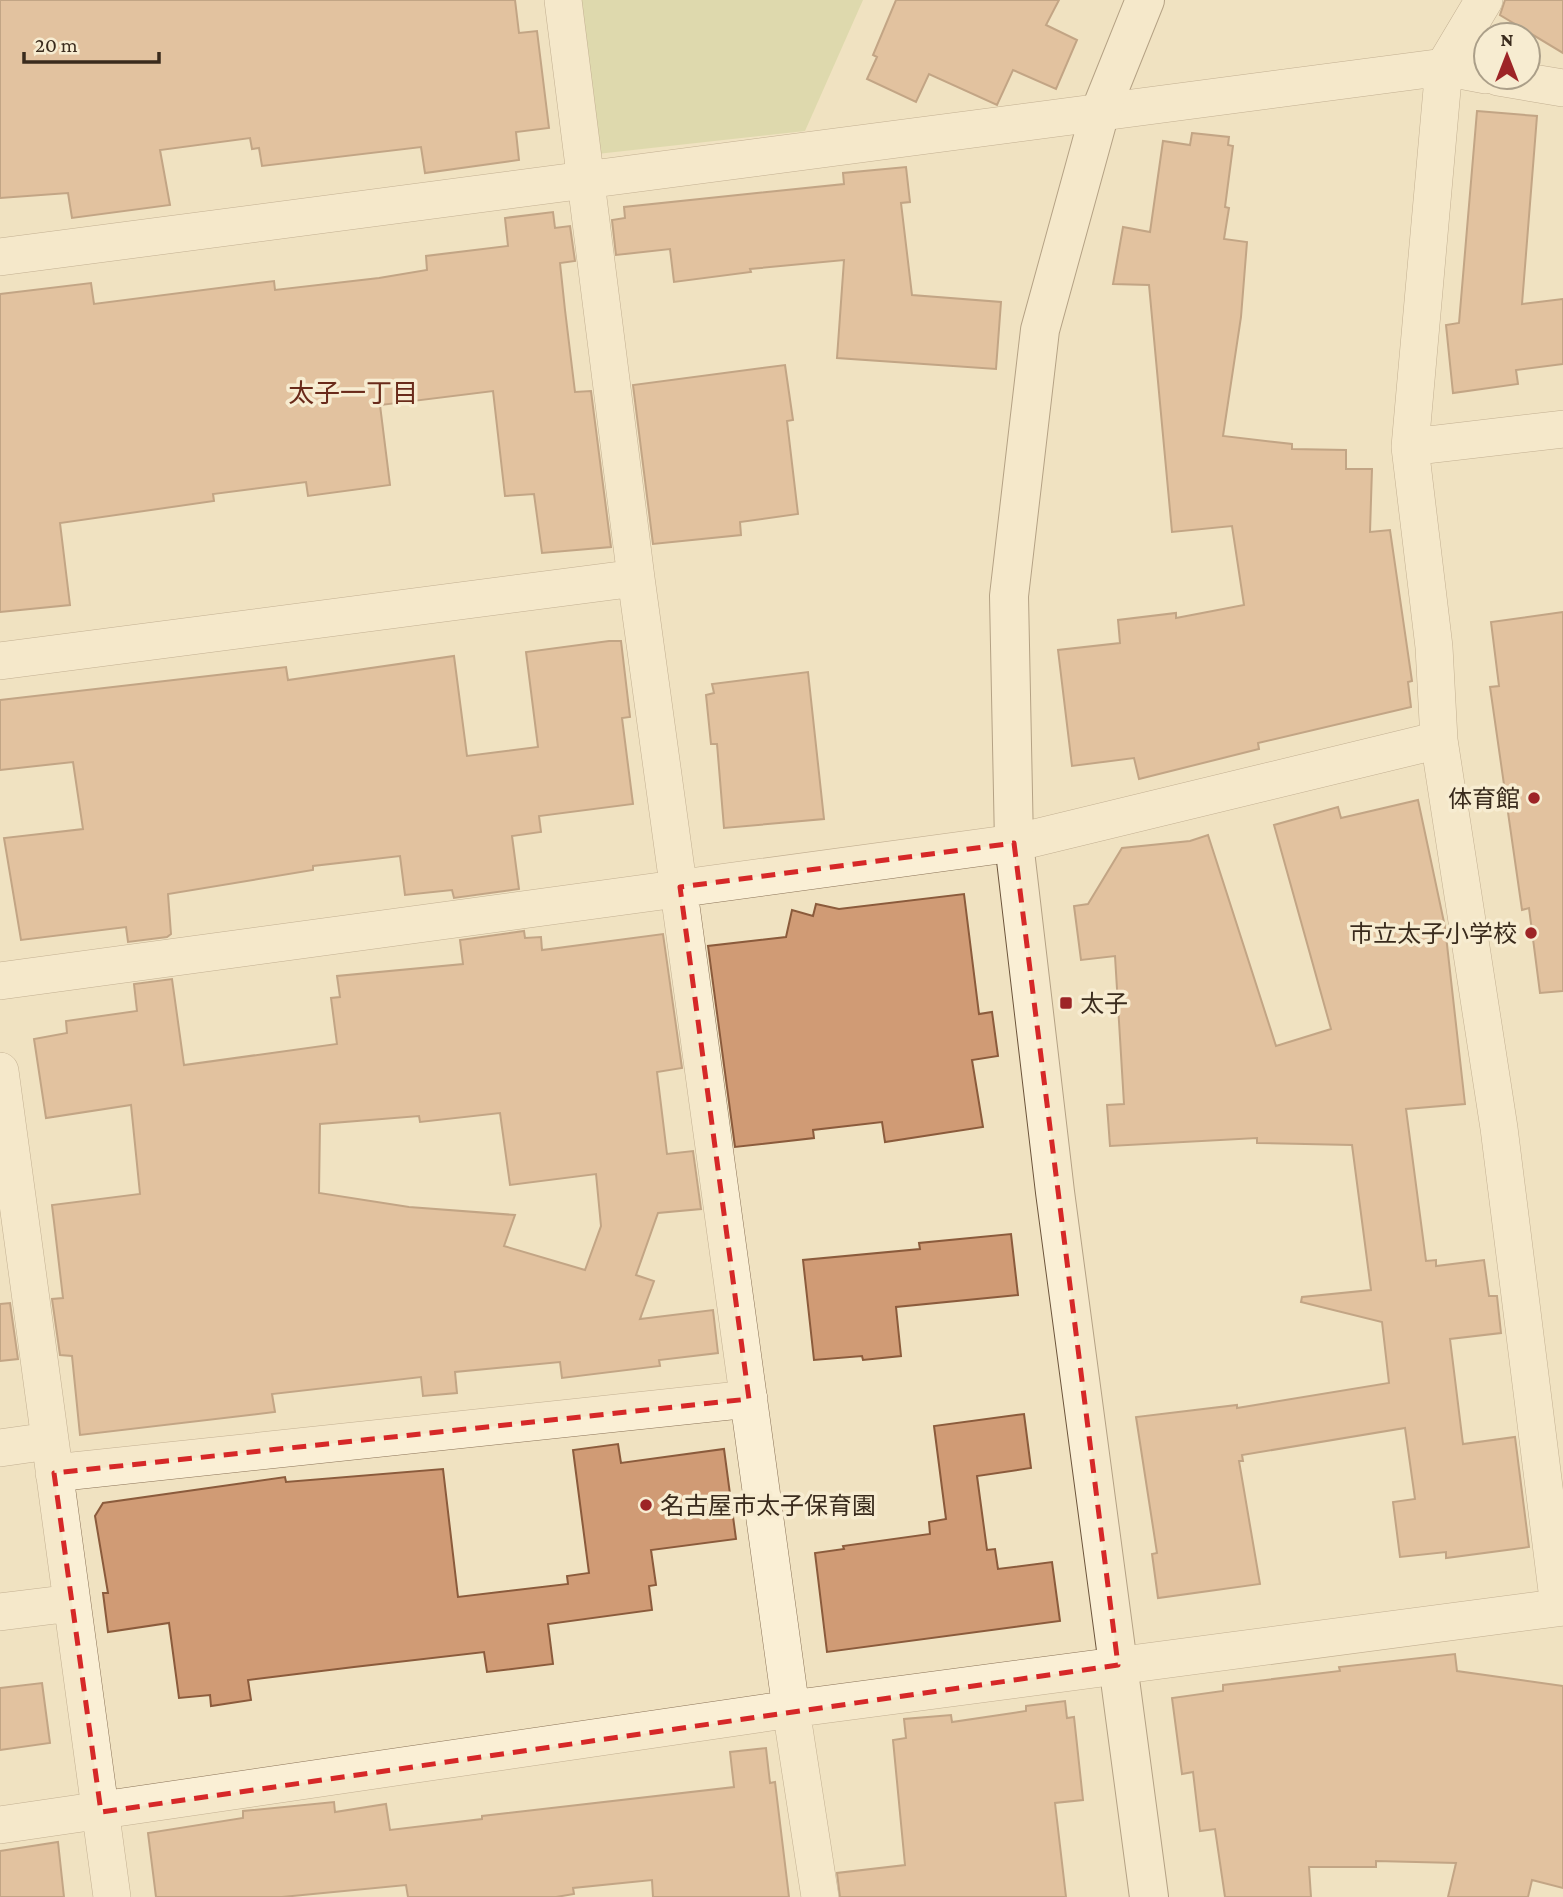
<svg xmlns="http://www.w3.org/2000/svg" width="1563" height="1897" font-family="'Crimson Pro','Noto Sans JP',serif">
<rect width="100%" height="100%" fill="#f0e2c1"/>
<path fill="#c8cf94" d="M 579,0 L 863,0 L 805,131 L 597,154 Z"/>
<path fill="#d09b75" stroke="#8b5b3c" stroke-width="2" fill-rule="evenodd" d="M 0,0 L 515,0 L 519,33 L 537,31 L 549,128 L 516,132 L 519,160 L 425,173 L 421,147 L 262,166 L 259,148 L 252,149 L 250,138 L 160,150 L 170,205 L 72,218 L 68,193 L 0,198 Z
M 896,0 L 1059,0 L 1046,25 L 1077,40 L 1056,89 L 1013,70 L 997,105 L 929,74 L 916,102 L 867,79 L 877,57 L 873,55 Z
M 1505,0 L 1563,0 L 1563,53 L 1500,15 Z
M 1477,111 L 1537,116 L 1522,304 L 1563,299 L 1563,364 L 1516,370 L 1518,384 L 1453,393 L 1446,325 L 1459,323 Z
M 1192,133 L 1229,137 L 1228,145 L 1233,146 L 1225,207 L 1229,208 L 1224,239 L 1247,242 L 1241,317 L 1223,436 L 1292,444 L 1292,449 L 1346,450 L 1346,469 L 1372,469 L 1370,532 L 1390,530 L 1412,681 L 1408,682 L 1411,707 L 1258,743 L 1259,749 L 1139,779 L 1134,758 L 1072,766 L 1058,650 L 1120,643 L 1118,620 L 1176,613 L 1176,618 L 1244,605 L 1232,526 L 1172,532 L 1149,285 L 1113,284 L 1123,227 L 1150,232 L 1163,141 L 1190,145 Z
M 906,167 L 910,202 L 901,203 L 912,295 L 1001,302 L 996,369 L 837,358 L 844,260 L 750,269 L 751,272 L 674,282 L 670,249 L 616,255 L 612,220 L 625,218 L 624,207 L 844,184 L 843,173 Z
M 553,212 L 555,228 L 570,226 L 575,261 L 560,263 L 565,310 L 575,392 L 591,391 L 611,547 L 542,553 L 534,494 L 505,496 L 493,391 L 380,405 L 390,485 L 308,496 L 306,482 L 213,494 L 214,501 L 60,523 L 70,605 L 0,612 L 0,294 L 91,283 L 94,304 L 274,281 L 275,290 L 379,278 L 427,270 L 426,256 L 508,246 L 505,218 Z
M 785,365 L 793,420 L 787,421 L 798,514 L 740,522 L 741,535 L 653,544 L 633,385 Z
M 1563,612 L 1563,991 L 1540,993 L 1529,908 L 1522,910 L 1490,687 L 1499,686 L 1491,622 Z
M 609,641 L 621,641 L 630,717 L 622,718 L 633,804 L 539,816 L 541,832 L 512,836 L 519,889 L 454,898 L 452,890 L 405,895 L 400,856 L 313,866 L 313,870 L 168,894 L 171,934 L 167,937 L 128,942 L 126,927 L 21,940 L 4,838 L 83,829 L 73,762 L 0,770 L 0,700 L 286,667 L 288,680 L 454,656 L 467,756 L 538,747 L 526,652 Z
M 808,672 L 824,819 L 724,828 L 717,744 L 711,744 L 706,695 L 714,693 L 712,684 Z
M 1418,800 L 1445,927 L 1465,1104 L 1406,1109 L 1426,1261 L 1436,1260 L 1436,1266 L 1484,1260 L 1489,1296 L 1497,1296 L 1501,1333 L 1450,1339 L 1463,1444 L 1515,1437 L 1529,1547 L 1446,1558 L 1446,1552 L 1400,1557 L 1393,1502 L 1415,1499 L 1405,1428 L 1242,1455 L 1243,1461 L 1239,1461 L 1260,1584 L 1158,1598 L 1152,1554 L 1157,1553 L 1136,1417 L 1237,1405 L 1237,1408 L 1389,1383 L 1382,1322 L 1301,1302 L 1302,1297 L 1371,1290 L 1352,1145 L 1257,1143 L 1257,1138 L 1110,1146 L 1107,1105 L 1124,1104 L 1115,956 L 1081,960 L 1074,906 L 1088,904 L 1122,848 L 1190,841 L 1208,835 L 1276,1046 L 1331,1029 L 1274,825 L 1338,807 L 1341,818 Z
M 964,894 L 979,1014 L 992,1012 L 998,1056 L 972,1060 L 983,1127 L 885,1142 L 882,1122 L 813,1130 L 814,1138 L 735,1147 L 708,946 L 786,937 L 792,910 L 813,916 L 816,904 L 839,909 Z
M 524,931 L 525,938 L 541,937 L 542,950 L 663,934 L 682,1068 L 657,1072 L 667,1154 L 693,1151 L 701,1209 L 658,1213 L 636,1275 L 654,1281 L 640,1319 L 713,1310 L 718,1353 L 659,1360 L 660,1366 L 562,1378 L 560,1362 L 455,1372 L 457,1393 L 423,1396 L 421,1377 L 272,1394 L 275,1412 L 80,1435 L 72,1356 L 60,1355 L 52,1299 L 63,1298 L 52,1205 L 140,1194 L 131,1105 L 46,1118 L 34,1039 L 67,1033 L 66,1021 L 137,1011 L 134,984 L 172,979 L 184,1065 L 337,1044 L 331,998 L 340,997 L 337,976 L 463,964 L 460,940 ZM 500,1113 L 510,1185 L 596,1174 L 601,1226 L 585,1270 L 504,1246 L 515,1215 L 409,1207 L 319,1193 L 320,1124 L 419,1116 L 420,1122 Z
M 1011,1234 L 1018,1295 L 896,1307 L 901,1356 L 863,1360 L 862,1356 L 814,1360 L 803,1260 L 920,1249 L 919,1243 Z
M 10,1303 L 18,1359 L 0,1361 L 0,1304 Z
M 1024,1414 L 1031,1468 L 977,1476 L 987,1550 L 995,1549 L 998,1569 L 1052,1562 L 1060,1621 L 827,1652 L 815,1553 L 844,1549 L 843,1546 L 930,1534 L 929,1522 L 946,1519 L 934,1426 Z
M 618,1444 L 621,1463 L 724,1449 L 736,1539 L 651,1550 L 656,1585 L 649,1586 L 652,1610 L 548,1624 L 553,1664 L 487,1672 L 484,1652 L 354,1667 L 248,1680 L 251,1700 L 211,1706 L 210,1695 L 179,1698 L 169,1623 L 108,1632 L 103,1593 L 108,1593 L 95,1516 L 103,1503 L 285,1477 L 286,1482 L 443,1469 L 458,1597 L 568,1584 L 567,1576 L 589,1573 L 573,1450 Z
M 1455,1654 L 1457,1671 L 1563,1686 L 1563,1888 L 1532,1880 L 1528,1897 L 1448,1897 L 1456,1863 L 1376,1861 L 1376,1867 L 1309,1867 L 1311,1897 L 1225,1897 L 1215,1829 L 1200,1831 L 1193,1772 L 1182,1774 L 1172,1698 L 1223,1691 L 1223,1685 L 1340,1671 L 1339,1667 Z
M 42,1683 L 50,1743 L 0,1750 L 0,1688 Z
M 1065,1701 L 1067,1718 L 1074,1717 L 1083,1800 L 1055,1803 L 1066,1897 L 840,1897 L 837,1873 L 905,1865 L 893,1740 L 906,1738 L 904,1719 L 951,1715 L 952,1722 L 1026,1711 L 1026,1706 Z
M 766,1748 L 770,1783 L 775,1782 L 789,1897 L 653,1897 L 652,1880 L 573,1888 L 574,1894 L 556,1897 L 408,1897 L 406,1885 L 282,1897 L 156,1897 L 148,1833 L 243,1818 L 243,1811 L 334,1802 L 335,1812 L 386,1804 L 390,1830 L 482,1819 L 482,1816 L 734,1787 L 730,1752 Z
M 58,1842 L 64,1897 L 0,1897 L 0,1851 Z"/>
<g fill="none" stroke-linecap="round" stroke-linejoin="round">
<g stroke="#8b7358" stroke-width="38">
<path id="street" d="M 563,0 L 636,578 L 791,1709 L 820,1897
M 1484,0 L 1444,67 L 1410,447 L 1434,647 L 1439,740 L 1499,1128 L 1559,1607
M 1498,77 L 1563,88
M 0,257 L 1444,67 L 1486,75
M 1410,447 L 1563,429
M 0,661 L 636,578
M 0,981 L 1014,843 L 1439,740
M 0,1071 L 112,1897
M 0,1448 L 49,1441
M 54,1473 L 749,1399
M 0,1612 L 72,1603
M 0,1825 L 791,1709 L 1563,1607"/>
</g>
<g stroke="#6c543b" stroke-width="40">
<path id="secondary" d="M 1145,0 L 1100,112 L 1040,330 L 1009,596 L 1014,843 L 1055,1192 L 1149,1897"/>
</g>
<use href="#street" stroke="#faefd5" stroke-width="37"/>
<use href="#secondary" stroke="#faefd5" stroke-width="38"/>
</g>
<path d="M0 0H1563V1897H0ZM 1014,843 L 1118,1665 L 101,1812 L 54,1473 L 749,1399 L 680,887 Z" fill="#f0e2c1" fill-opacity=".55" fill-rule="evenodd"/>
<path fill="none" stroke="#d62828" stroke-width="5" stroke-dasharray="14 9" stroke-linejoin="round" d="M 1014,843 L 1118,1665 L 101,1812 L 54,1473 L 749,1399 L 680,887 Z"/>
<g fill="#9d2426" stroke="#f7ecd1" stroke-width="2.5">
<circle cx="1534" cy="798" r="7"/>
<circle cx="1531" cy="933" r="7"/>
<rect x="1059" y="996" width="14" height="14" rx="3.5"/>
<circle cx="646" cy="1505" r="7"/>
</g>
<g text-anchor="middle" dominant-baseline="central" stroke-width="7" stroke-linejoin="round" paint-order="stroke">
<g font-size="24" fill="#3a2b1d" stroke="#f7ecd1" text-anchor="end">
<text x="1520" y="798">体育館</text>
<text x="1517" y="933">市立太子小学校</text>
<text x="1080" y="1003" text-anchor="start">太子</text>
<text x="660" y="1505" text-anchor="start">名古屋市太子保育園</text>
</g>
<g font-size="26" fill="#692a1a" stroke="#f7ecd1">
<text x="353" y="393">太子一丁目</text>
</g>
</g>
<g transform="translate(1507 56)"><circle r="33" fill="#f7ecd1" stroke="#ab9f89" stroke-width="2"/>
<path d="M0-5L12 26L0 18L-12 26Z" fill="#9d2426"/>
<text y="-10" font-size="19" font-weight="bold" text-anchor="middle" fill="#3a2b1d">N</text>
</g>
<path d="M24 52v10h135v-10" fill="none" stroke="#3a2b1d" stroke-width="3.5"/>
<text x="35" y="52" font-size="21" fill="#3a2b1d" stroke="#f7ecd1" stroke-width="5" paint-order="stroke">20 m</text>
</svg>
